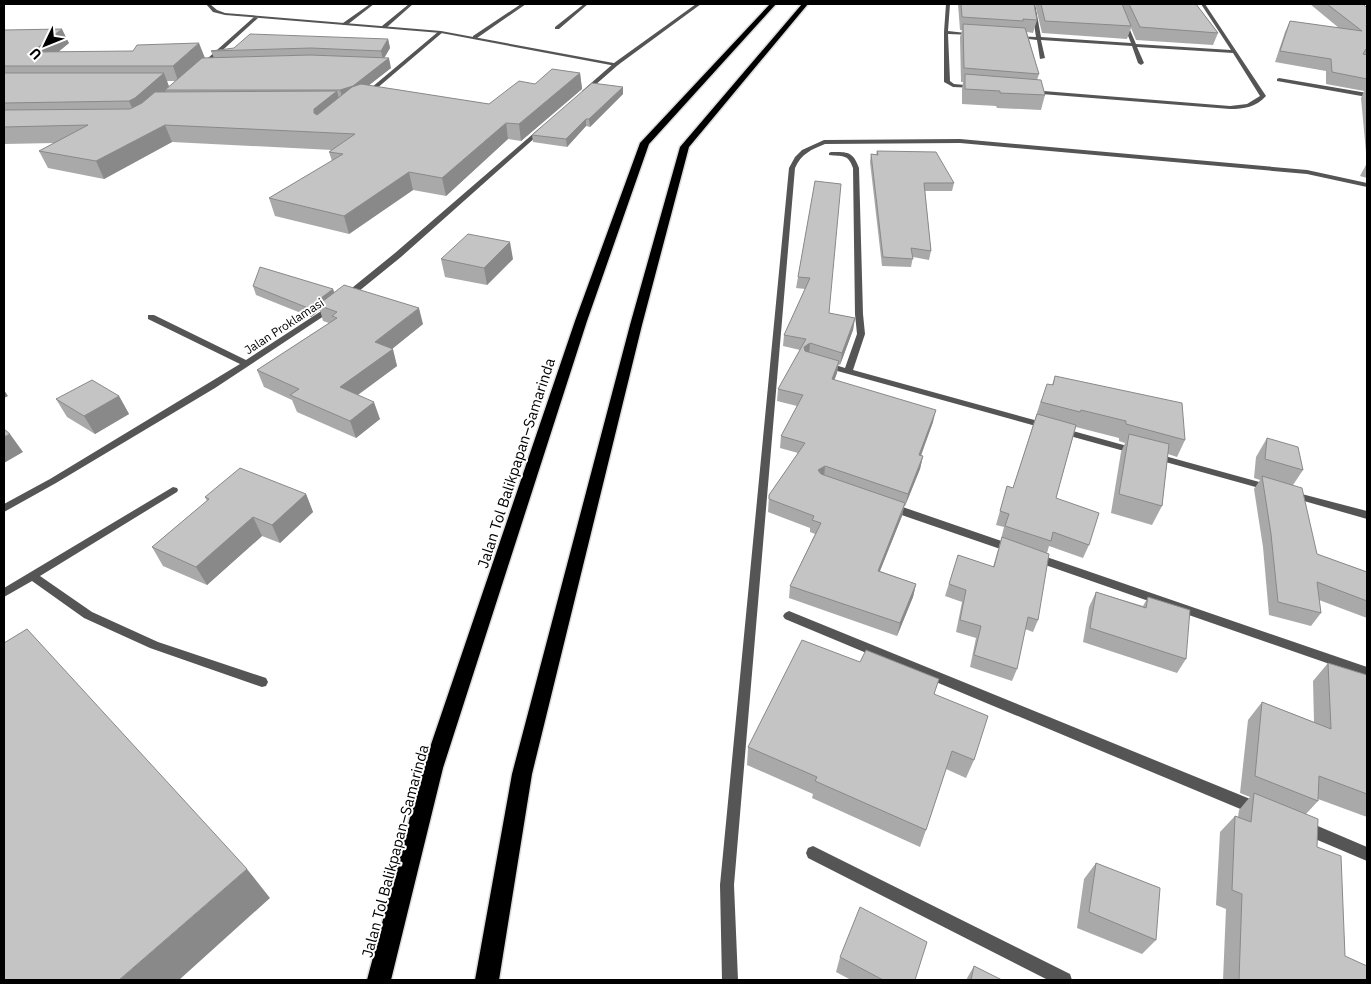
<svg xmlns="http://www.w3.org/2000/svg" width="1371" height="984" font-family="'IBM Plex Sans',sans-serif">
<rect width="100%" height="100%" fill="#fff"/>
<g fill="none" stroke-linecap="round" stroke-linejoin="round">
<g stroke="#dbdbdb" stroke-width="3">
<path id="motorway" d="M 770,4 L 776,4 L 649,144 L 587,321 L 443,768 L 391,980 L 367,980 L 423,768 L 575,321 L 640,143 Z
M 802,4 L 808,4 L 689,147 L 642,325 L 532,774 L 499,980 L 475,980 L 512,774 L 630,325 L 680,147 Z"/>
</g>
<path fill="#555" fill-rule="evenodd" d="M 370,4 L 374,4 L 347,25 L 343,25 L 343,23 Z
M 409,4 L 413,4 L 386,28 L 382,28 L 382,26 Z
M 521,4 L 526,4 L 477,38 L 473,38 L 473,36 Z
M 584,4 L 588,4 L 559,29 L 555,29 L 555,27 Z
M 254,17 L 258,18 L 203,68 L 199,68 L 199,66 Z
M 173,487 L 177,488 L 178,490 L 177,492 L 40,576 L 92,612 L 158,642 L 266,678 L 268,682 L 266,686 L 262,687 L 150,648 L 84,618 L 32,581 L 4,597 L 4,588 Z"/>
<path fill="#555" fill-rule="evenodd" d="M 696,4 L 701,4 L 618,65 L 586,93 L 582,93 L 582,91 L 614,63 Z
M 946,4 L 950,4 L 948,31 L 975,34 L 973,35 L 948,34 L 950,81 L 954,84 L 976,86 L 976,88 L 953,87 L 944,82 L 944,32 Z
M 1031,4 L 1035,4 L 1041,37 L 1131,43 L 1115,4 L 1119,4 L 1136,44 L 1231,50 L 1201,4 L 1205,4 L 1266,96 C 1256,107 1244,109 1230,109 L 1029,93 L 1028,92 L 1031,90 L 1230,106 L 1247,104 L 1260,96 L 1233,53 L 1137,47 L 1144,63 L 1141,65 L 1138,63 L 1132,46 L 1041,40 L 1045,58 L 1040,59 L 1037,40 L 1013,37 L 1015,36 L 1036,37 Z
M 439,31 L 443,32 L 369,95 L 365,95 L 365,93 Z
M 1279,78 L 1367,93 L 1367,97 L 1277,81 L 1277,79 Z
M 541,127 L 546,128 L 401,257 L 348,300 L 342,300 L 342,296 L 395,253 Z
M 960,139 L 1307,170 L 1367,183 L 1367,187 L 1307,174 L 960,143 L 825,144 C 812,149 801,154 795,168 L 734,885 L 738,980 L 722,980 L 720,885 L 789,168 L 795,157 L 802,150 L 824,140 Z
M 831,152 C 847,152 853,151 859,168 L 863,314 L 865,334 L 853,370 L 1049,424 L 1051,426 L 1049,428 L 1043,428 L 823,367 L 822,365 L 823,363 L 826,362 L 845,368 L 857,334 L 855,314 L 853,168 C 848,153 842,157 829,155 L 829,153 Z
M 329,306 L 332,306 L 336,308 L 215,388 L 56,483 L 4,512 L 4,504 L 50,479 L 240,364 L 148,319 L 148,315 L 154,315 L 246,360 Z
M 1062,428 L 1138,449 L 1140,451 L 1135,454 L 1059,433 L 1057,431 L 1059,429 Z
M 1154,453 L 1274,486 L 1275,488 L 1270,491 L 1151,458 L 1149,456 L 1151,454 Z
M 1294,492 L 1367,511 L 1367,519 L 1290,497 L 1289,495 L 1290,493 Z
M 891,503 L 1016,546 L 1017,549 L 1016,552 L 1012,553 L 887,510 L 886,507 Z
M 1035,553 L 1367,667 L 1367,677 L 1031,560 L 1030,557 L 1031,554 Z
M 789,611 L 1260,803 L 1262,808 L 1260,813 L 1255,814 L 1250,813 L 785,619 L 783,616 L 785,613 Z
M 1306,821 L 1367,847 L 1367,861 L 1301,833 L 1299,828 L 1301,823 Z
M 813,846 L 1070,974 L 1072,980 L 1048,980 L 808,858 L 806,853 L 808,848 Z"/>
<path fill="#555" fill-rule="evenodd" d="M 206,4 L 210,4 L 217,10 L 225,13 L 441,31 L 619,64 L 616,66 L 441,33 L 225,15 L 213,12 Z"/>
<use href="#motorway" fill="#000" fill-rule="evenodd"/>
</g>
<path fill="#a9a9a9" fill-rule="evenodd" d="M 958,4 L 1034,4 L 1037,20 L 1033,33 L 1027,32 L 1039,74 L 1037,80 L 1045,95 L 1041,110 L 997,108 L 996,106 L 962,104 L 962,88 L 963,82 L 961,82 L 960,37 L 962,30 L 960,30 Z
M 1035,4 L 1196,4 L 1218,33 L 1213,45 L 1136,40 L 1131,28 L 1127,39 L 1042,33 Z
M 1310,4 L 1363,4 L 1367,8 L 1367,178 L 1360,176 L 1367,163 L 1361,98 L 1364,91 L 1326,84 L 1326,71 L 1275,62 L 1285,32 L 1290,21 L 1339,28 Z
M 4,30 L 69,43 L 58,52 L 204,58 L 214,58 L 211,51 L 388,39 L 390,48 L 384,58 L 391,68 L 368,86 L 489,104 L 535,84 L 580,73 L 582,89 L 521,141 L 508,139 L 446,196 L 413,190 L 349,234 L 275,216 L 269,198 L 332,161 L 329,152 L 332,150 L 172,142 L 104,179 L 48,168 L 39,151 L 54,143 L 4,144 ZM 167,81 L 176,81 L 169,87 Z
M 623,87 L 623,94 L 590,127 L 586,126 L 567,147 L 533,142 L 532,135 Z
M 877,151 L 954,183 L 952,191 L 925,191 L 931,251 L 929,260 L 913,257 L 911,267 L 882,266 L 870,162 L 871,154 L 876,155 Z
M 815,181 L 829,313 L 855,318 L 853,330 L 840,365 L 838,364 L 837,373 L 834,380 L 933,422 L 921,456 L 923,456 L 920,469 L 905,506 L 904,506 L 902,516 L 880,571 L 916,584 L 913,597 L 897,636 L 789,598 L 790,586 L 815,534 L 810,532 L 810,528 L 768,512 L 769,495 L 798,453 L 780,448 L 781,436 L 797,406 L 777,401 L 778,389 L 800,350 L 783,346 L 784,335 L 805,289 L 796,288 L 798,277 Z
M 441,259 L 513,259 L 487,285 L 445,277 Z
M 253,286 L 333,289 L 334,292 L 423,324 L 392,349 L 397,366 L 358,395 L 380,419 L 356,438 L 297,412 L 292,400 L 264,387 L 257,370 L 329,323 L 323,321 L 320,310 L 311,317 L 256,295 Z
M 1055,376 L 1185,440 L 1177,457 L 1168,454 L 1162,506 L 1152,525 L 1111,513 L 1121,452 L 1125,443 L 1119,441 L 1119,438 L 1076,427 L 1056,498 L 1089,545 L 1083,558 L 1049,546 L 1047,553 L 1038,620 L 1033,632 L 1025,629 L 1017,669 L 1012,681 L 970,667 L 976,638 L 956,632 L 962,602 L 945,596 L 958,555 L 993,567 L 1001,539 L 1004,527 L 996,525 L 1003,500 L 1007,486 L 1013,488 L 1041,400 L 1052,385 Z
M 119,396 L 129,414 L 95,434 L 67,417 L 56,399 Z
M 1267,438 L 1303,470 L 1293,485 L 1317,554 L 1367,572 L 1367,618 L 1319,600 L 1321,613 L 1311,626 L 1269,615 L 1263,547 L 1254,489 L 1260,480 L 1254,478 L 1256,457 Z
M 306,494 L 313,512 L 280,543 L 262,536 L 207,585 L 163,566 L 152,547 L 207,501 L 205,497 Z
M 1096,592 L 1143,606 L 1148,597 L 1186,659 L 1177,673 L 1083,642 L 1089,607 Z
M 1328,663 L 1367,675 L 1367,817 L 1318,799 L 1318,801 L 1306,814 L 1317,847 L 1345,956 L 1367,980 L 1223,980 L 1226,909 L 1216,905 L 1220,832 L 1235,816 L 1238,817 L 1239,810 L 1250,797 L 1240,793 L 1248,720 L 1262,702 L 1314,722 L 1313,681 Z
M 934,694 L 974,760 L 966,778 L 946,769 L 926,830 L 920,847 L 812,798 L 813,794 L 747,765 L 748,747 Z
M 1096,863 L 1156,940 L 1142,954 L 1077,928 L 1084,879 Z
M 840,957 L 915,980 L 851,980 L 836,972 Z
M 974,966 L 1002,980 L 966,980 Z"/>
<path fill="#898989" d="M 62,29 L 69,43 L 41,66 L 32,52 Z
M 388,39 L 390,48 L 383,60 L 381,51 Z
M 199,43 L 205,58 L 178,81 L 173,66 Z
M 389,58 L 391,68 L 355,96 L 343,100 L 340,90 Z
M 164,73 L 170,89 L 165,90 L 166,93 L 136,117 L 129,101 Z
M 580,73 L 582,89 L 521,141 L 519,124 Z
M 623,87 L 623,94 L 590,127 L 589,119 Z
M 337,91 L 341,107 L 319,126 L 314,113 L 314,109 Z
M 586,119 L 586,126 L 567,147 L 566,139 Z
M 506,123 L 508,139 L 446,196 L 442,178 Z
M 165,125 L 172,142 L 104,179 L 96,161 Z
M 409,172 L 413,190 L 349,234 L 344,216 Z
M 510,242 L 513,259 L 487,285 L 484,268 Z
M 333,289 L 336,298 L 318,305 L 320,310 L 311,317 L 308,308 Z
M 419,308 L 423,324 L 387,353 L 393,349 L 397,366 L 345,404 L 340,387 L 375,342 Z
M 855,318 L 853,330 L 840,365 L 842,353 Z
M 810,343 L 809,355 L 803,358 L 804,347 Z
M 839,361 L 837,373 L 830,392 L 832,379 Z
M 4,390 L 8,396 L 4,398 Z
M 119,396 L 129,414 L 95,434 L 84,416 Z
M 374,402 L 380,419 L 356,438 L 350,421 Z
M 936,410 L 933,422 L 916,468 L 919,455 Z
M 10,434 L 23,452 L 4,463 L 4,437 Z
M 923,456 L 920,469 L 905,506 L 908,494 Z
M 825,466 L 824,478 L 818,470 Z
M 306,494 L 313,512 L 280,543 L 272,525 Z
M 905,503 L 902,516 L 875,583 L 878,571 Z
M 253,517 L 262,536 L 207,585 L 196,567 Z
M 916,584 L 913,597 L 897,636 L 900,623 Z
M 247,869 L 270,898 L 179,980 L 119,980 Z"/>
<path fill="#c4c4c4" stroke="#898989" d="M 961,4 L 1034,4 L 1037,20 L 1023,19 L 1023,21 L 962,17 Z
M 1041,4 L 1122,4 L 1131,26 L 1045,21 Z
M 1129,4 L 1196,4 L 1218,33 L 1140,27 Z
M 1327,4 L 1363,4 L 1367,8 L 1367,49 L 1366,49 L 1363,54 L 1367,55 L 1367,79 L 1332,72 L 1331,59 L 1280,51 L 1290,21 L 1362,31 Z
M 963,24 L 1025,28 L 1039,74 L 964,68 Z
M 62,29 L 32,52 L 133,51 L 137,45 L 199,43 L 173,66 L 4,66 L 4,30 Z
M 250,34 L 388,39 L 381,51 L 311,48 L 211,51 L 234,48 Z
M 310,55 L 389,58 L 353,86 L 340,90 L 165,90 L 202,58 Z
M 552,69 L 580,73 L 519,124 L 506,123 L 442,178 L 409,172 L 344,216 L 269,198 L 343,154 L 329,152 L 355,134 L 165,125 L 96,161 L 39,151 L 88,125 L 4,127 L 4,110 L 130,109 L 142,103 L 155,92 L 337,91 L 314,109 L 314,113 L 317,115 L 352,87 L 361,84 L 489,104 L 519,81 L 535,84 Z
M 4,73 L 164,73 L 135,98 L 129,101 L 4,103 Z
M 965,74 L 1041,80 L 1045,95 L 1000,93 L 1000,91 L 965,89 Z
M 592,83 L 623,87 L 589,119 L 586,119 L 566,139 L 532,135 Z
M 877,151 L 936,152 L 954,183 L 924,183 L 931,251 L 911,248 L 913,259 L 883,257 L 871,154 L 878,155 Z
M 815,181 L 841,184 L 829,313 L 855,318 L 842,353 L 810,343 L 804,347 L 805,351 L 839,361 L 832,379 L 936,410 L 919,455 L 923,456 L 908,494 L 825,466 L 818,470 L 821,474 L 905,503 L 878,571 L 916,584 L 900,623 L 790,586 L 821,523 L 812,520 L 814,516 L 769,499 L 769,495 L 805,443 L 781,436 L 803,395 L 778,389 L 806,339 L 784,335 L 810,278 L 798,277 Z
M 468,234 L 510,242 L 484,268 L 441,259 Z
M 260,267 L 333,289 L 308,308 L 253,286 Z
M 344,285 L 419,308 L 375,342 L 393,349 L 340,387 L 374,402 L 350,421 L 290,395 L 299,389 L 257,370 L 337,318 L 332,316 L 337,312 L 318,305 Z
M 1055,376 L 1182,403 L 1185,440 L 1126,424 L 1126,421 L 1081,410 L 1080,412 L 1041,402 L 1047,384 L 1053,385 Z
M 92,380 L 119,396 L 84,416 L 56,399 Z
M 1037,414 L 1076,425 L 1056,498 L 1099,513 L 1089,545 L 1053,532 L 1051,541 L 1005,526 L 1009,514 L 1000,511 L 1007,486 L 1013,488 Z
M 4,429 L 10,434 L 4,437 Z
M 1129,434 L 1169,444 L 1162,506 L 1119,494 Z
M 1267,438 L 1298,447 L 1303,470 L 1265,459 Z
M 240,468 L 306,494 L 272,525 L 253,517 L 196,567 L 152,547 L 209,499 L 205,497 Z
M 1262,476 L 1302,488 L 1317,554 L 1367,572 L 1367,601 L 1317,582 L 1321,613 L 1278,602 L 1271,534 Z
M 1002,537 L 1049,554 L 1038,620 L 1028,617 L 1017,669 L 974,655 L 981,626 L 960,620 L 966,590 L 949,584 L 958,555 L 994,567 Z
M 1096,592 L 1146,608 L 1148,597 L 1190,610 L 1186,659 L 1090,628 Z
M 27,629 L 247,869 L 119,980 L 4,980 L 4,643 Z
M 802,640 L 860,662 L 866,650 L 939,679 L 934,694 L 988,716 L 974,760 L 952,751 L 926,830 L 815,781 L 817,777 L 748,747 Z
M 1328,663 L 1367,675 L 1367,794 L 1319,776 L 1318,801 L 1255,776 L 1262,702 L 1331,729 Z
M 1254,793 L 1318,819 L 1317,847 L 1341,856 L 1345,956 L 1367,966 L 1367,980 L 1239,980 L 1242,894 L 1232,890 L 1235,816 L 1251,822 Z
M 1096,863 L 1160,888 L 1156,940 L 1089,912 Z
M 860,907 L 927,942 L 915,980 L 883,980 L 840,957 Z
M 974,966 L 1002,980 L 971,980 Z"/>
<g text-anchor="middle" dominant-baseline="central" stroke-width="4" stroke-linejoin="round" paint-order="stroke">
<g font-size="12" fill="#000" stroke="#fff">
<text transform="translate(284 326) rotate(-33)">Jalan Proklamasi</text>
</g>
<g font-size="15" fill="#000" stroke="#fff">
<text transform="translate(516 463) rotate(-72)">Jalan Tol Balikpapan–Samarinda</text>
<text transform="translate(395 851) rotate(-75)">Jalan Tol Balikpapan–Samarinda</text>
</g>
</g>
<rect width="1371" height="984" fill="none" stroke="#000000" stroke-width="10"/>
<g transform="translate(45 45) rotate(227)" stroke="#ffffff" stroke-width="4" paint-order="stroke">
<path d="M0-4L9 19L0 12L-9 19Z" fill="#000000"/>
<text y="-8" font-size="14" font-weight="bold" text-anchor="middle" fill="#000000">U</text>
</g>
</svg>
